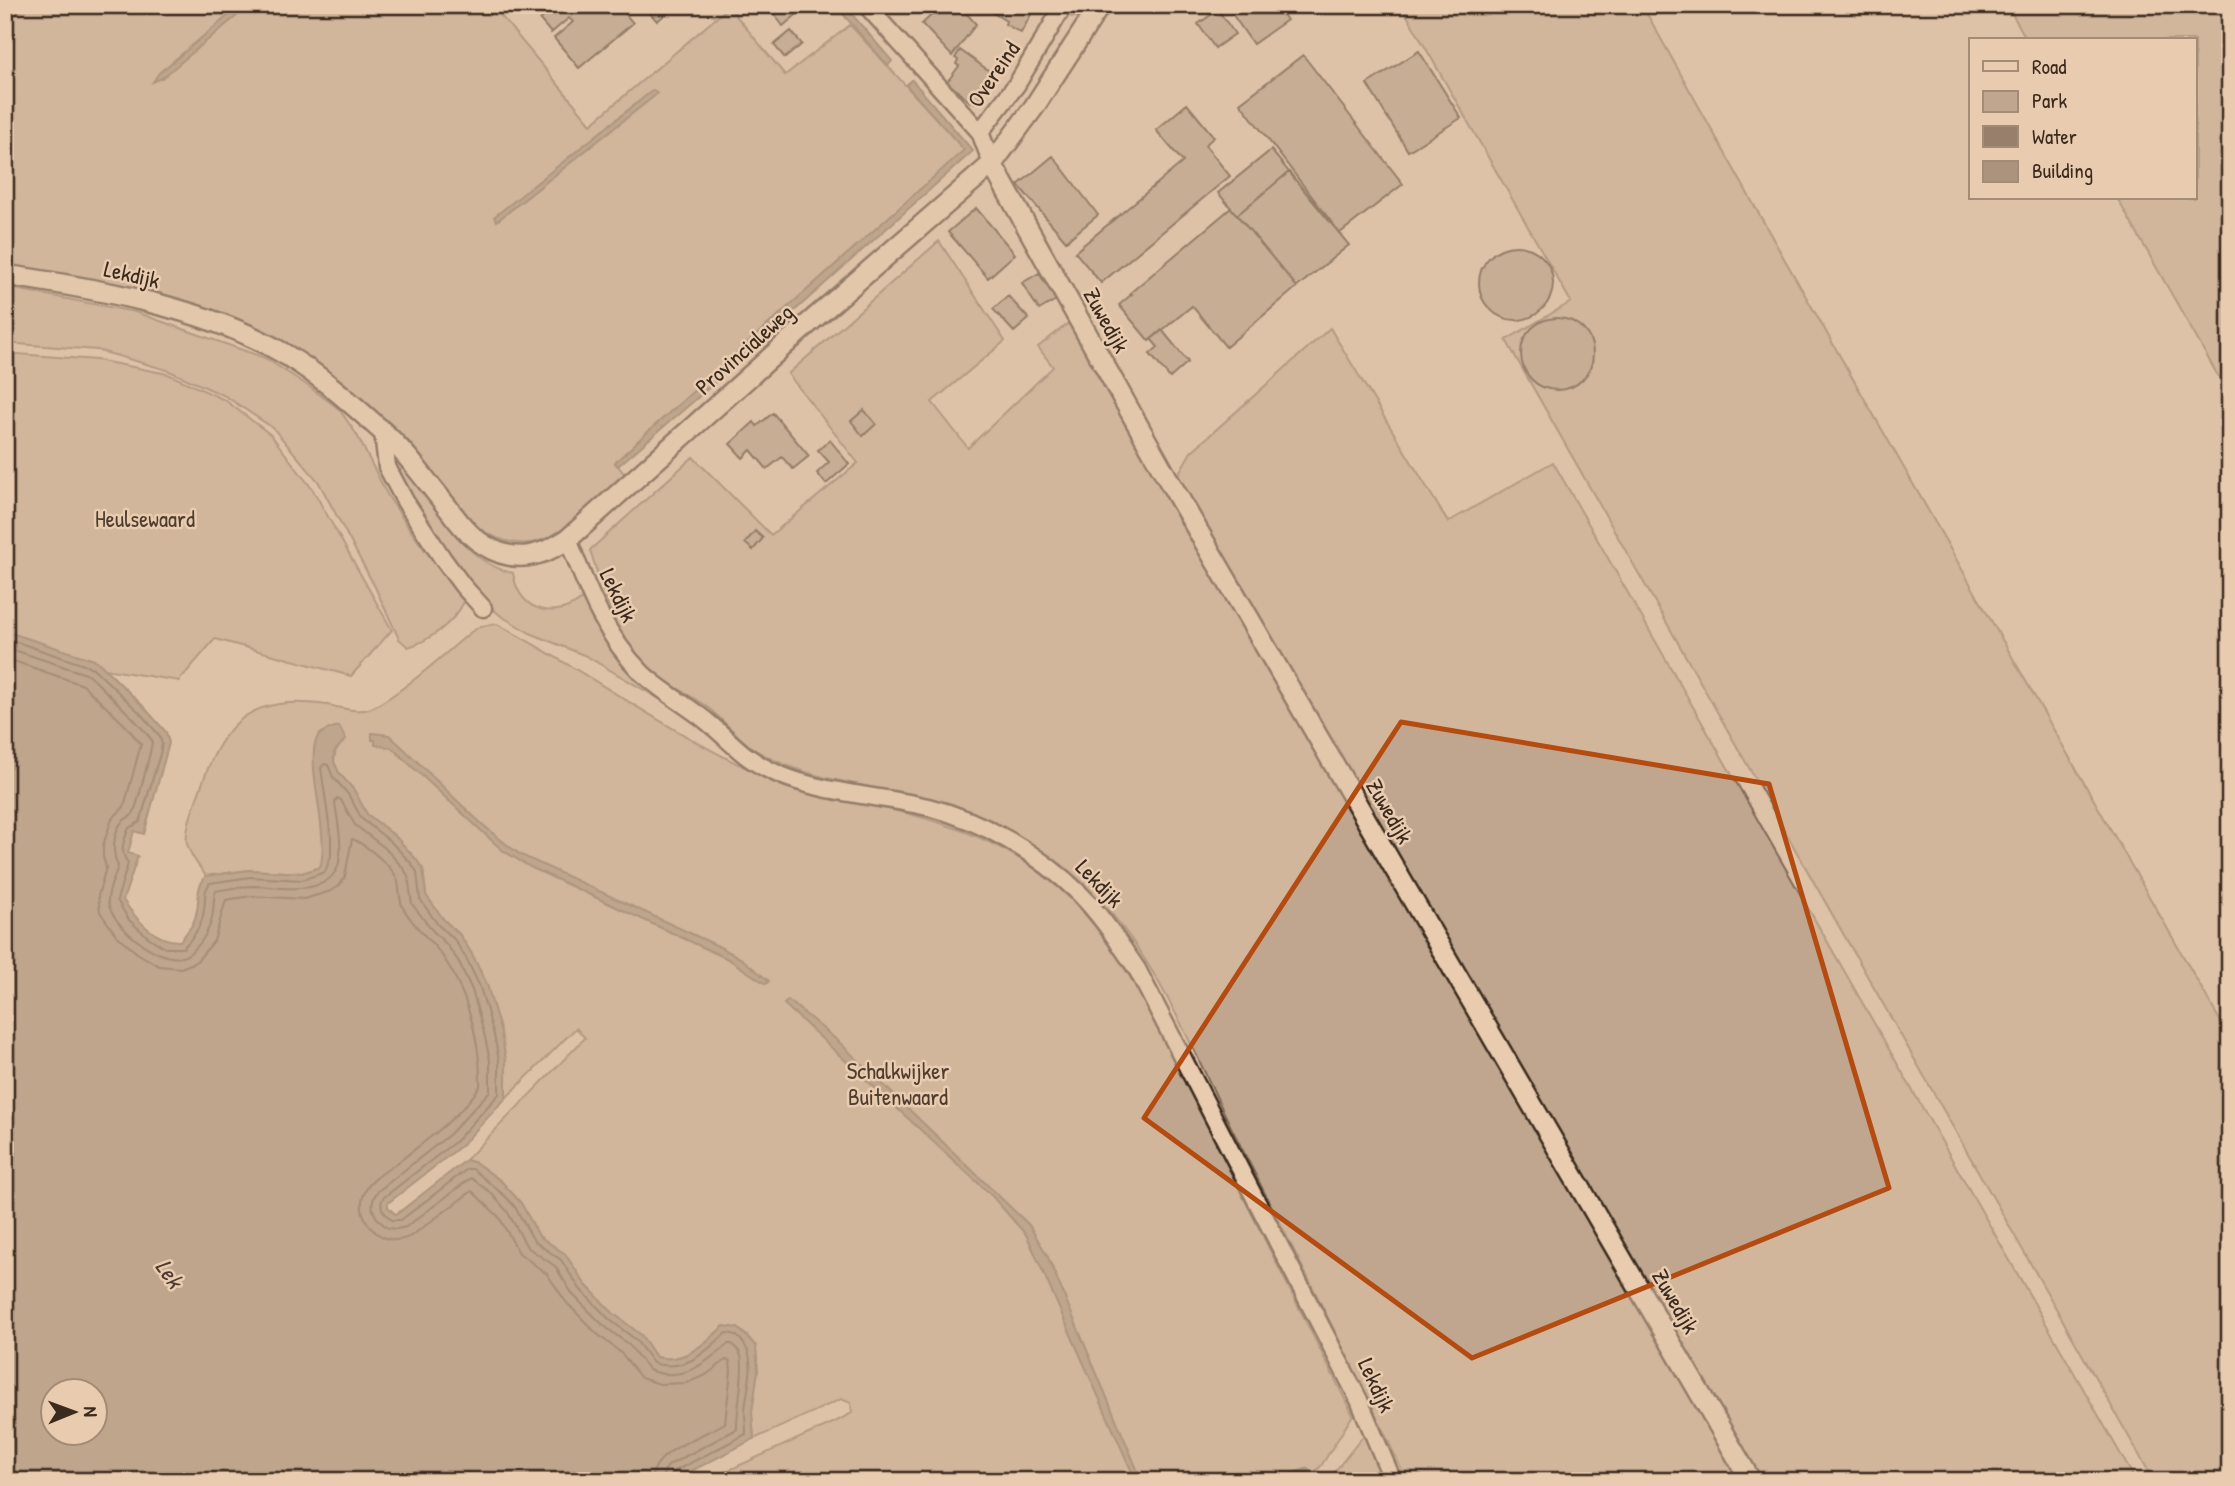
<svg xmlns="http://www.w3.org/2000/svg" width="2235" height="1486" font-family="'Patrick Hand',sans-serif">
<rect width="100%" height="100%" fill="#dec2a7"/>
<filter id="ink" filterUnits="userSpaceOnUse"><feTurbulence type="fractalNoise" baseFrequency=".0143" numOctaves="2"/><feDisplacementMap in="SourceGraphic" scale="14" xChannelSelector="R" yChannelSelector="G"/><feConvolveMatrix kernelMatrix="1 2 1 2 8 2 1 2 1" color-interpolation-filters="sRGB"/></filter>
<g filter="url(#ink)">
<path fill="#c0a68e" stroke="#7e6856" stroke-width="2" d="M 28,5 L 492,5 L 591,124 L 729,7 L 785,75 L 850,25 L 965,150 L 615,462 L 626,476 C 579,517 540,572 476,526 L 411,444 L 363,400 L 307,358 L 5,267 L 5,23 Z
M 1401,5 L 1642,5 L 1777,246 L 2230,1038 L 2230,1481 L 2154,1481 L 1506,340 L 1571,302 Z
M 2007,5 L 2230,5 L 2230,397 L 2117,198 L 2195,198 L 2195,40 L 2027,40 Z
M 939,241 L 1005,341 L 932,402 L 968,448 L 1053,367 L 1038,347 L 1070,322 L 1742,1481 L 1407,1481 C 1352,1363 1293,1248 1234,1133 C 1191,1047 1156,954 1086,886 C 1034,835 970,810 900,794 C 862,784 822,780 786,765 C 775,760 760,754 751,747 C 735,735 723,719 707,707 C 683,690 652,676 633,652 C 611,624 601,583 590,550 L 693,457 L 771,535 L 858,463 L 788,374 Z
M 5,287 L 135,312 L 265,358 L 307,385 L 339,409 L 357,435 L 388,496 L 413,534 L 464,602 C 454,622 430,641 408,647 L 399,639 L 375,587 L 318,481 L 273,428 L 225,396 L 167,370 L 97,350 L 5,343 Z
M 1330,328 L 1448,522 L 1553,462 L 2136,1481 L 1758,1481 L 1176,478 L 1191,452 Z
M 5,353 L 97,360 L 168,374 L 225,400 L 271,435 L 313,490 L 392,630 L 351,676 L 215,639 L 179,681 L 92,667 L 5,637 Z
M 403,468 C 437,502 462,563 513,573 C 519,614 557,621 586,596 L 608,645 L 622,663 L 688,716 L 586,656 L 530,633 L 501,616 L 477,596 L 450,557 L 397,472 Z
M 497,624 C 594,675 682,743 784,785 C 824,801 868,803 909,814 C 988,834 1053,868 1102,936 C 1117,955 1130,977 1143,998 L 1353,1415 L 1321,1466 L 1306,1481 L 705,1481 L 837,1421 L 852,1413 L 851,1403 L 841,1399 L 754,1439 C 753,1430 752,1421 752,1411 C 754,1378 772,1333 724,1326 C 704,1344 685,1364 656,1357 L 641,1335 L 613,1314 L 585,1284 L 565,1254 L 539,1236 L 521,1203 L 501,1181 L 476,1163 L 466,1160 L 585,1038 L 576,1028 L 506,1098 L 506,1060 L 487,984 L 472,954 L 459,934 L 444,920 L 426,895 L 423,869 L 395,836 L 367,815 L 354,790 L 339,773 L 334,762 L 339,726 L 316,783 L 324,837 L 324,855 L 320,868 L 302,873 L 249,870 L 206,876 C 199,866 190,856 187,844 C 184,830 196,801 201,787 C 225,718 252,695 327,705 C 339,707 357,713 369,709 C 399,696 444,654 471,632 L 481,626 Z
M 1364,1435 L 1383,1481 L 1329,1481 L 1328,1480 Z"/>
<path fill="#97806b" stroke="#725e4c" stroke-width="2" fill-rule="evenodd" d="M 241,5 L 250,5 L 162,78 L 153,82 L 159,73 Z
M 835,5 L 844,5 L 892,61 L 888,66 Z
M 912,80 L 973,151 L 695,400 L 618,466 L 615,463 L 642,437 L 964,150 L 906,85 Z
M 653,90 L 657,94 L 497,221 L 494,217 Z
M 5,631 L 97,661 L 144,707 L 166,732 L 169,743 L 144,834 L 134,831 L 128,853 L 138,856 L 123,900 C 136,919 155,942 180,941 C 188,931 195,924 197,910 C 200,894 195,890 206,876 L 249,870 L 302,873 L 320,867 C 331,834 302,756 319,735 C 324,729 332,728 339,726 L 346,739 L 334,752 L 334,762 L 339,773 L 354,790 L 367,814 L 395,836 L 416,859 L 423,869 L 426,895 L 444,920 L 459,934 L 472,954 L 487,985 L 501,1033 L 506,1060 L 506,1098 L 461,1146 L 388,1203 L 388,1207 L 395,1214 L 398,1213 L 466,1160 L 476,1163 L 501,1181 L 521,1203 L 539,1236 L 565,1254 L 585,1284 L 613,1313 L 641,1335 L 656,1357 C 685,1364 704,1344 724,1326 L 738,1328 L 756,1346 L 758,1371 L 752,1412 L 754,1439 L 672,1481 L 5,1481 ZM 52,1392 L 94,1392 L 94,1434 L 52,1434 Z
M 372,733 L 389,735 C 434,775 472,821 521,855 L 718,946 L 742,959 L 769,981 L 766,984 L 728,959 L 530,867 L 502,850 L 392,748 L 375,745 L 375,740 L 372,740 Z
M 788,1000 L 838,1041 L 1029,1225 L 1047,1255 L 1142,1481 L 1136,1481 L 1027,1236 L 992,1196 L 784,1004 Z"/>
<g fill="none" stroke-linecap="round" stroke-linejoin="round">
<path stroke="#604c3d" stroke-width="2" d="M 5,638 L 93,668 L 139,712 L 159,735 L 162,744 L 160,754 L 140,822 L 129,828 C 123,843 119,850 128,863 L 117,900 L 129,920 L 148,937 L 165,948 L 183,948 C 194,937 203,925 204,909 C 206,899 203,891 210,883 L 250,877 L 302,880 L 325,872 L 331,856 L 331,837 L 321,768 L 324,764 L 328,765 L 333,777 L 348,794 L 362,819 L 391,842 L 411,863 L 417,872 L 420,899 L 438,925 L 454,939 L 466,958 L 480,987 L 494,1035 L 499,1060 L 499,1094 L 456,1141 L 383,1198 C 378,1208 385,1214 392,1220 L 401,1220 L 467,1169 L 473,1169 L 507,1198 L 515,1207 L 534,1241 L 561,1260 L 580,1289 L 609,1319 L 636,1340 L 653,1363 C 684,1373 705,1353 726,1333 C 734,1333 736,1335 741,1340 C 759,1359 746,1389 745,1411 C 745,1419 746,1427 746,1434 L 675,1471 L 671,1481
M 5,647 L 89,675 L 133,718 L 152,740 C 153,744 136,810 133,814 C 131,817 127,818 124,820 C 112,831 112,854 118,866 C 115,877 107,891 108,902 C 111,926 167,972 190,953 C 203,943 211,927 213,912 C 214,904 213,897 216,891 C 228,889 241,886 254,886 C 284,887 336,899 340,856 C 342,838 337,819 335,802 L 337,798 L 341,800 L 355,825 L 385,848 L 404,869 L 408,876 L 412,904 L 432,930 L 447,945 L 459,962 L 472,990 L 485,1037 L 490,1061 L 490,1091 L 450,1134 L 377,1192 C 367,1207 375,1219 388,1228 L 397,1229 L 406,1227 L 471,1178 L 490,1192 L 507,1211 L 527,1247 L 555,1266 L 573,1295 L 603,1325 L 629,1345 L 649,1370 C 681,1383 705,1364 728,1344 L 732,1344 C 734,1346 739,1351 740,1353 C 746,1366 736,1412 737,1429 L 669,1465 L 664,1471 L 662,1481
M 5,658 L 83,685 L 125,725 L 141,744 L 124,807 L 112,819 L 103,845 L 103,857 L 106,867 L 98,896 L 100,912 L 116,935 L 137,953 L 159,966 L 181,968 L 196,962 L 214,941 L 226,900 L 251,896 L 304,899 L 331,891 L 340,885 L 345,876 L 352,839 C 364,843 396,869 398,882 C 400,891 399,900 403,908 C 413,926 429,938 441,954 C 467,990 481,1042 480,1086 C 461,1116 429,1138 401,1160 C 390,1169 371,1178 365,1192 C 356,1209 367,1229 383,1237 C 394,1242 405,1240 414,1234 L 472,1191 L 499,1217 L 519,1253 L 547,1274 L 566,1302 L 596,1333 L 621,1353 L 641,1378 L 660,1384 L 686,1383 L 706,1375 L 726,1360 L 730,1361 L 731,1371 L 725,1423 C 702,1437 653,1450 651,1481"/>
<path stroke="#725e4c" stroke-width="5" d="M 1269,1481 L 1308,1470"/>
<path stroke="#97806b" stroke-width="19" d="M 1074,9 L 1077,5"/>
</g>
<path fill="#ab937d" stroke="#3b2a1e" stroke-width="2" d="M 558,5 L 618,5 L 633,23 L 579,68 L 554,38 L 573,22 L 569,18 L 551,33 L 540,20 Z
M 643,5 L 668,5 L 672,9 L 657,21 Z
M 768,5 L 797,5 L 802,10 L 783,26 Z
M 942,5 L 959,5 L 976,24 L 952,56 L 922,24 Z
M 987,5 L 1027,5 L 1034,9 L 1021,33 L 1005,24 L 1006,21 L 985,8 Z
M 1226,5 L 1276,5 L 1287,20 L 1253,44 Z
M 1218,10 L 1235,34 L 1215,48 L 1198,24 Z
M 791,31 L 802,44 L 785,58 L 774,45 Z
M 960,50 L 992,73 L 978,91 L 982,97 L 975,103 L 972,100 L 970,102 L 947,82 L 959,66 L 956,64 L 958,60 L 955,58 Z
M 1419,51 L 1461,118 L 1408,151 L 1367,84 Z
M 1303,55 L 1403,184 L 1340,233 L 1240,103 Z
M 1187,104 L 1214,137 L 1205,145 L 1230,176 L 1101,283 L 1075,252 L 1183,162 L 1156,130 Z
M 1271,150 L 1289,172 L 1237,215 L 1218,193 Z
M 1053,156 L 1098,215 L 1066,241 L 1018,185 Z
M 1289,172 L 1349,245 L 1297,287 L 1237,215 Z
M 976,208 L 1015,254 L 988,278 L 948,232 Z
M 1231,208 L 1297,287 L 1226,347 L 1192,306 L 1149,341 L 1119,305 L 1132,294 L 1130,293 Z
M1479 283a37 37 0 1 1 74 0a37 37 0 1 1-74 0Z
M 1039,273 L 1056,300 L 1039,310 L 1022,283 Z
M 1008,296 L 1029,319 L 1014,332 L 993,309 Z
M1521 354a36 36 0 1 1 72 0a36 36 0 1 1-72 0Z
M 1162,330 L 1188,362 L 1170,378 L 1150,354 L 1158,347 L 1151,339 Z
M 864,410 L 876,424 L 863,436 L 851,421 Z
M 773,413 L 809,456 L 793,469 L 782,457 L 767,469 L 751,450 L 743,458 L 730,444 L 754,422 L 757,426 Z
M 830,440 L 849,464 L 826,484 L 817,473 L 829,462 L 818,450 Z
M 755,531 L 763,538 L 753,550 L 745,543 Z"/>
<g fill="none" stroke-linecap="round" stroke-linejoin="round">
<g stroke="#3b2a1e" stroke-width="21">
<path id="minor" d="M 866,5 L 980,132 L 992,164
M 980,132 L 1017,84 L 1064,5
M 383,432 L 387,467 L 405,501 L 443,559 L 463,586 L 483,608
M 568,539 C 587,588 604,635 642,673 C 662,692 689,706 710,724 C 735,745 745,760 778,774 C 825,794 878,795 928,807 C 984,821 1037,853 1079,893 C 1101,915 1119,943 1137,969 L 1359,1400 L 1393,1481"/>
</g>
<g stroke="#3b2a1e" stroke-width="24">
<path id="tertiary" d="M 992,164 L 1169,481 L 1751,1481
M 5,275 C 92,288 205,307 281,352 C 318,373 350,402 381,430 C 405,451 424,478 444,503 C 456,518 467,535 484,545 C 514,564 541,557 568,539 L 809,323 L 992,164 L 1034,107 L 1100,5"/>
</g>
<use href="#minor" stroke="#e9ccb0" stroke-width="16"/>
<use href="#tertiary" stroke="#e9ccb0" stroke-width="19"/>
</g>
</g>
<path d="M0 0H2235V1486H0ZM 1401,722 L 1769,784 L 1889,1188 L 1472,1358 L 1144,1118 Z" fill="#dec2a7" fill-opacity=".55" fill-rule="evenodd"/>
<path fill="none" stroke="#b44b11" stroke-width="5" stroke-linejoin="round" d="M 1401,722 L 1769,784 L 1889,1188 L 1472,1358 L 1144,1118 Z"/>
<g text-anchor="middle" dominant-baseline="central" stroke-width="5" stroke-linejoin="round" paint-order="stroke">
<g font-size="23" fill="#3b2a1e" stroke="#e9ccb0">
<text transform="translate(993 74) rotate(-56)">Overeind</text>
<text transform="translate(132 274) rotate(13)">Lekdijk</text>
<text transform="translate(1107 320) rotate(61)">Zuwedijk</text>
<text transform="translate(744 349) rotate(-42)">Provincialeweg</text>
<text transform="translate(619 595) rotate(64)">Lekdijk</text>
<text transform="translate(1390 811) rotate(60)">Zuwedijk</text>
<text transform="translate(1100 883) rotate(46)">Lekdijk</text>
<text transform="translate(1676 1301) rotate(60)">Zuwedijk</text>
<text transform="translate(1377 1385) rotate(65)">Lekdijk</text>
</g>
<g font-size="23" fill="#4f3d2f" stroke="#e9ccb0">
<text x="145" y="518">Heulsewaard</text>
<text x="898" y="1070">Schalkwijker<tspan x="898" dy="26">Buitenwaard</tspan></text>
</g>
<g font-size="24" font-style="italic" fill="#4d3b2d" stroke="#e9ccb0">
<text transform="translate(170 1273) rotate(55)">Lek</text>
</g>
</g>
<rect width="2235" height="1486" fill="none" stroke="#e9ccb0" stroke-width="28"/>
<rect x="14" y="14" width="2207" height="1458" fill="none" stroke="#3b2a1e" stroke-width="2.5" filter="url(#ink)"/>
<rect x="1969" y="38" width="228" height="161" fill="#e9ccb0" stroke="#a38b76" stroke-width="2"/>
<rect x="1983" y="61" width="35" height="10" fill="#e9ccb0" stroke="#a38b76" stroke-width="2"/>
<text x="2032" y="74" font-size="21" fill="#3b2a1e">Road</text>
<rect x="1983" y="91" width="35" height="21" fill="#c0a68e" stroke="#a38b76" stroke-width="2"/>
<text x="2032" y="108" font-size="21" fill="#3b2a1e">Park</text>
<rect x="1983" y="126" width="35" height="21" fill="#97806b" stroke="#a38b76" stroke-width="2"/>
<text x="2032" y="144" font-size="21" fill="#3b2a1e">Water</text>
<rect x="1983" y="161" width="35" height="21" fill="#ab937d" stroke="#a38b76" stroke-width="2"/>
<text x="2032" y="178" font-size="21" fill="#3b2a1e">Building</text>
<g transform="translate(74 1412) rotate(89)"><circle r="33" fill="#e9ccb0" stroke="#a38b76" stroke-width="2"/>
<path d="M0-5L12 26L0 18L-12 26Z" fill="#3b2a1e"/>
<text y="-10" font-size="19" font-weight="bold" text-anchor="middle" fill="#3b2a1e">N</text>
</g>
</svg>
